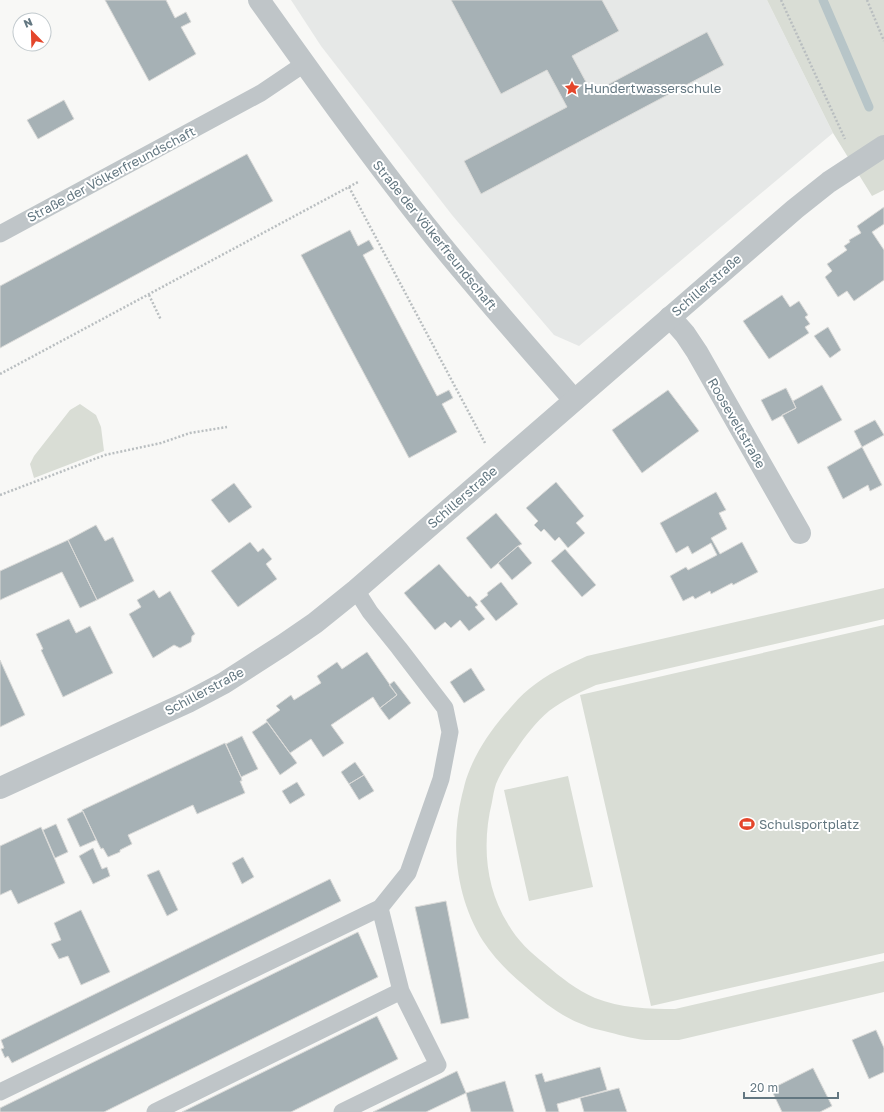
<svg xmlns="http://www.w3.org/2000/svg" width="884" height="1112" font-family="'Golos Text',sans-serif">
<rect width="100%" height="100%" fill="#f8f8f6"/>
<path fill="#e6e8e7" d="M 291,0 L 767,0 L 833,133 L 579,346 L 554,335 L 452,215 L 321,46 Z"/>
<path fill="#d9ddd5" d="M 767,0 L 884,0 L 884,190 L 872,196 L 833,133 Z
M 80,404 L 96,415 L 101,427 L 104,451 L 34,478 L 30,464 L 34,456 L 70,410 Z
M 884,588 L 884,619 L 596,685 C 580,692 564,700 549,711 C 536,722 525,736 516,750 C 508,761 501,772 496,784 C 494,790 493,796 492,802 C 482,843 485,887 508,924 C 517,940 531,953 545,964 C 560,977 577,990 595,998 C 620,1008 649,1009 675,1009 L 884,961 L 884,992 L 679,1040 C 668,1040 657,1040 646,1040 C 632,1039 617,1034 604,1031 C 597,1029 590,1028 584,1025 C 562,1017 543,1002 526,987 C 510,974 494,958 483,941 C 456,898 450,843 462,795 C 464,788 465,781 468,774 C 476,752 489,733 504,715 C 512,706 520,696 529,689 C 547,674 567,665 587,656 Z
M 884,625 L 884,953 L 651,1006 L 580,695 Z
M 568,776 L 593,887 L 529,901 L 504,790 Z"/>
<g fill="none" stroke-linecap="round" stroke-linejoin="round">
<path stroke="#b7c5c8" stroke-width="9" d="M 823,0 L 869,107"/>
</g>
<path fill="#a6b1b5" stroke="#dadad8" d="M 105,0 L 166,0 L 175,18 L 186,12 L 191,22 L 181,27 L 196,54 L 149,81 Z
M 451,0 L 602,0 L 619,31 L 572,56 L 592,93 L 707,32 L 724,65 L 481,194 L 464,161 L 567,107 L 547,70 L 501,94 Z
M 64,100 L 74,119 L 38,139 L 27,120 Z
M 247,154 L 273,201 L 0,348 L 0,286 Z
M 884,207 L 884,224 L 872,232 L 884,250 L 884,280 L 854,301 L 847,291 L 838,297 L 825,277 L 832,271 L 827,264 L 847,250 L 844,246 L 850,242 L 849,240 L 861,233 L 857,226 Z
M 350,230 L 358,246 L 369,240 L 374,249 L 363,255 L 437,396 L 449,390 L 453,398 L 442,404 L 457,432 L 409,458 L 301,255 Z
M 782,295 L 790,307 L 799,301 L 808,315 L 805,317 L 810,324 L 805,327 L 809,333 L 769,359 L 743,321 Z
M 828,327 L 841,350 L 830,358 L 814,336 Z
M 822,385 L 842,420 L 798,444 L 782,415 L 796,408 L 793,401 Z
M 786,388 L 796,408 L 772,421 L 761,400 Z
M 668,390 L 699,431 L 642,473 L 612,430 Z
M 875,420 L 884,435 L 862,447 L 854,431 Z
M 862,447 L 882,485 L 870,491 L 868,485 L 843,499 L 827,467 Z
M 556,482 L 584,516 L 576,523 L 585,533 L 568,548 L 559,537 L 555,541 L 544,529 L 541,532 L 534,525 L 538,521 L 526,508 Z
M 234,483 L 252,507 L 229,523 L 211,500 Z
M 716,492 L 726,510 L 719,513 L 727,529 L 711,538 L 720,554 L 742,542 L 758,572 L 733,585 L 732,583 L 711,594 L 710,591 L 695,599 L 693,596 L 683,601 L 670,576 L 686,567 L 688,570 L 717,555 L 711,543 L 692,554 L 688,546 L 676,553 L 660,523 Z
M 496,513 L 522,544 L 518,546 L 491,569 L 466,538 Z
M 96,525 L 105,541 L 113,537 L 134,581 L 97,600 L 68,540 Z
M 68,540 L 97,600 L 80,608 L 62,572 L 0,600 L 0,571 Z
M 250,542 L 258,552 L 263,548 L 272,559 L 266,564 L 277,579 L 238,607 L 211,571 Z
M 518,546 L 532,563 L 512,580 L 498,563 Z
M 565,549 L 596,585 L 582,597 L 551,561 Z
M 439,564 L 468,597 L 470,596 L 478,605 L 475,607 L 485,619 L 469,631 L 460,620 L 451,628 L 445,622 L 435,630 L 404,593 Z
M 501,582 L 518,604 L 496,621 L 480,601 L 488,595 L 487,593 Z
M 154,590 L 159,598 L 170,591 L 195,634 L 192,636 L 191,642 L 180,648 L 174,645 L 153,658 L 129,614 L 141,607 L 137,600 Z
M 69,619 L 76,633 L 90,626 L 113,673 L 63,697 L 41,650 L 43,649 L 36,634 Z
M 367,652 L 397,695 L 380,708 L 373,697 L 331,725 L 344,743 L 323,757 L 311,739 L 290,753 L 266,720 L 280,710 L 276,706 L 291,695 L 294,700 L 321,683 L 317,676 L 337,662 L 342,669 Z
M 0,660 L 25,715 L 0,727 Z
M 471,668 L 485,690 L 464,703 L 450,682 Z
M 394,681 L 411,703 L 389,720 L 380,708 L 397,695 L 389,685 Z
M 267,722 L 297,763 L 280,775 L 252,732 Z
M 242,736 L 258,769 L 241,777 L 226,744 Z
M 225,743 L 241,777 L 242,781 L 240,781 L 245,793 L 197,814 L 193,805 L 128,835 L 132,844 L 120,850 L 120,852 L 108,857 L 103,848 L 101,849 L 82,810 Z
M 355,762 L 364,775 L 349,784 L 341,772 Z
M 364,775 L 374,791 L 359,800 L 349,784 Z
M 297,782 L 305,795 L 290,804 L 282,791 Z
M 83,811 L 96,840 L 80,847 L 67,819 Z
M 56,824 L 68,852 L 55,858 L 43,830 Z
M 41,827 L 65,883 L 18,904 L 11,890 L 0,895 L 0,846 Z
M 93,848 L 102,869 L 107,867 L 110,876 L 93,884 L 79,856 Z
M 243,857 L 254,877 L 242,884 L 232,863 Z
M 159,870 L 178,910 L 167,916 L 147,875 Z
M 330,879 L 341,901 L 12,1063 L 8,1056 L 5,1058 L 1,1049 L 4,1048 L 1,1040 Z
M 446,901 L 469,1018 L 441,1024 L 415,907 Z
M 81,910 L 110,972 L 81,985 L 68,956 L 59,959 L 51,944 L 61,940 L 54,923 Z
M 358,932 L 378,977 L 104,1112 L 0,1112 L 0,1108 Z
M 377,1016 L 398,1059 L 291,1112 L 182,1112 Z
M 876,1030 L 884,1048 L 884,1072 L 869,1079 L 852,1040 Z
M 600,1067 L 607,1090 L 557,1104 L 559,1112 L 546,1112 L 535,1075 L 542,1073 L 545,1082 Z
M 813,1068 L 832,1106 L 820,1112 L 782,1112 L 771,1089 Z
M 457,1071 L 466,1093 L 426,1112 L 373,1112 Z
M 505,1081 L 514,1112 L 471,1112 L 466,1093 Z
M 619,1088 L 627,1112 L 584,1112 L 580,1098 Z"/>
<g fill="none" stroke-linecap="round" stroke-linejoin="round">
<path stroke="#b9bec0" stroke-width="2.5" stroke-dasharray="2 2" stroke-linecap="butt" d="M 781,0 L 845,139
M 867,0 L 884,41
M 349,187 L 485,443
M 149,295 L 161,320
M 0,374 L 358,182
M 0,495 L 105,455 L 161,443 L 190,433 L 227,427"/>
<path stroke="#bfc5c8" stroke-width="17" d="M 0,234 L 261,93 L 304,64
M 0,1092 L 380,908
M 155,1112 L 401,991 L 380,908 L 408,873 L 441,779 L 450,732 L 445,708 L 399,648 L 370,612 L 356,590
M 342,1112 L 438,1065 L 401,991"/>
<path stroke="#bfc5c8" stroke-width="22" d="M 259,0 C 316,80 373,160 434,236 C 479,292 527,346 574,400
M 670,317 L 685,334 L 697,352 L 800,533"/>
<path stroke="#bfc5c8" stroke-width="22" d="M 0,788 L 188,702 L 224,683 L 283,645 L 315,623 L 356,590 L 795,209 L 829,182 L 884,146"/>
</g>
<defs>
<g id="sight-bare" transform="scale(1.2)"><path d="M0-6L1.8-2.2L6-1.7L2.9 1.2L3.7 5.4L0 3.3L-3.7 5.4L-2.9 1.2L-6-1.7L-1.8-2.2Z" fill="#e4462b" stroke="#fff" stroke-width="2.5" paint-order="stroke"/></g>
<g id="stadium-bare" transform="scale(1.2)"><path d="M0-5a6.5 5 0 1 0 0 10a6.5 5 0 1 0 0-10ZM-3.5-1.8h7v3.6h-7Z" fill="#e4462b" stroke="#fff" stroke-width="2.5" paint-order="stroke"/></g>
</defs>
<g fill-rule="evenodd">
<use href="#sight-bare" x="572" y="88"/>
<use href="#stadium-bare" x="747" y="824"/>
</g>
<g text-anchor="middle" dominant-baseline="central" stroke-width="4" stroke-linejoin="round" paint-order="stroke">
<g font-size="13" fill="#637781" stroke="#fff" text-anchor="start">
<text x="584" y="88">Hundertwasserschule</text>
<text x="759" y="824">Schulsportplatz</text>
</g>
<g font-size="13" fill="#637781" stroke="#fff">
<text transform="translate(111 174) rotate(-28)">Straße der Völkerfreundschaft</text>
<text transform="translate(435 235) rotate(51)">Straße der Völkerfreundschaft</text>
<text transform="translate(706 285) rotate(-41)">Schillerstraße</text>
<text transform="translate(737 423) rotate(60)">Rooseveltstraße</text>
<text transform="translate(462 497) rotate(-41)">Schillerstraße</text>
<text transform="translate(204 691) rotate(-28)">Schillerstraße</text>
</g>
</g>
<g transform="translate(32 32) rotate(337)"><circle r="19" fill="#ffffff" stroke="#c1c9cd"/>
<path d="M0-3L7 15L0 10L-7 15Z" fill="#e4462b"/>
<text y="-6" font-size="11" font-weight="bold" text-anchor="middle" fill="#637781">N</text>
</g>
<path d="M744 1092v6h94v-6" fill="none" stroke="#637781" stroke-width="2"/>
<text x="750" y="1092" font-size="12" fill="#637781" stroke="#ffffff" stroke-width="3" paint-order="stroke">20 m</text>
</svg>
